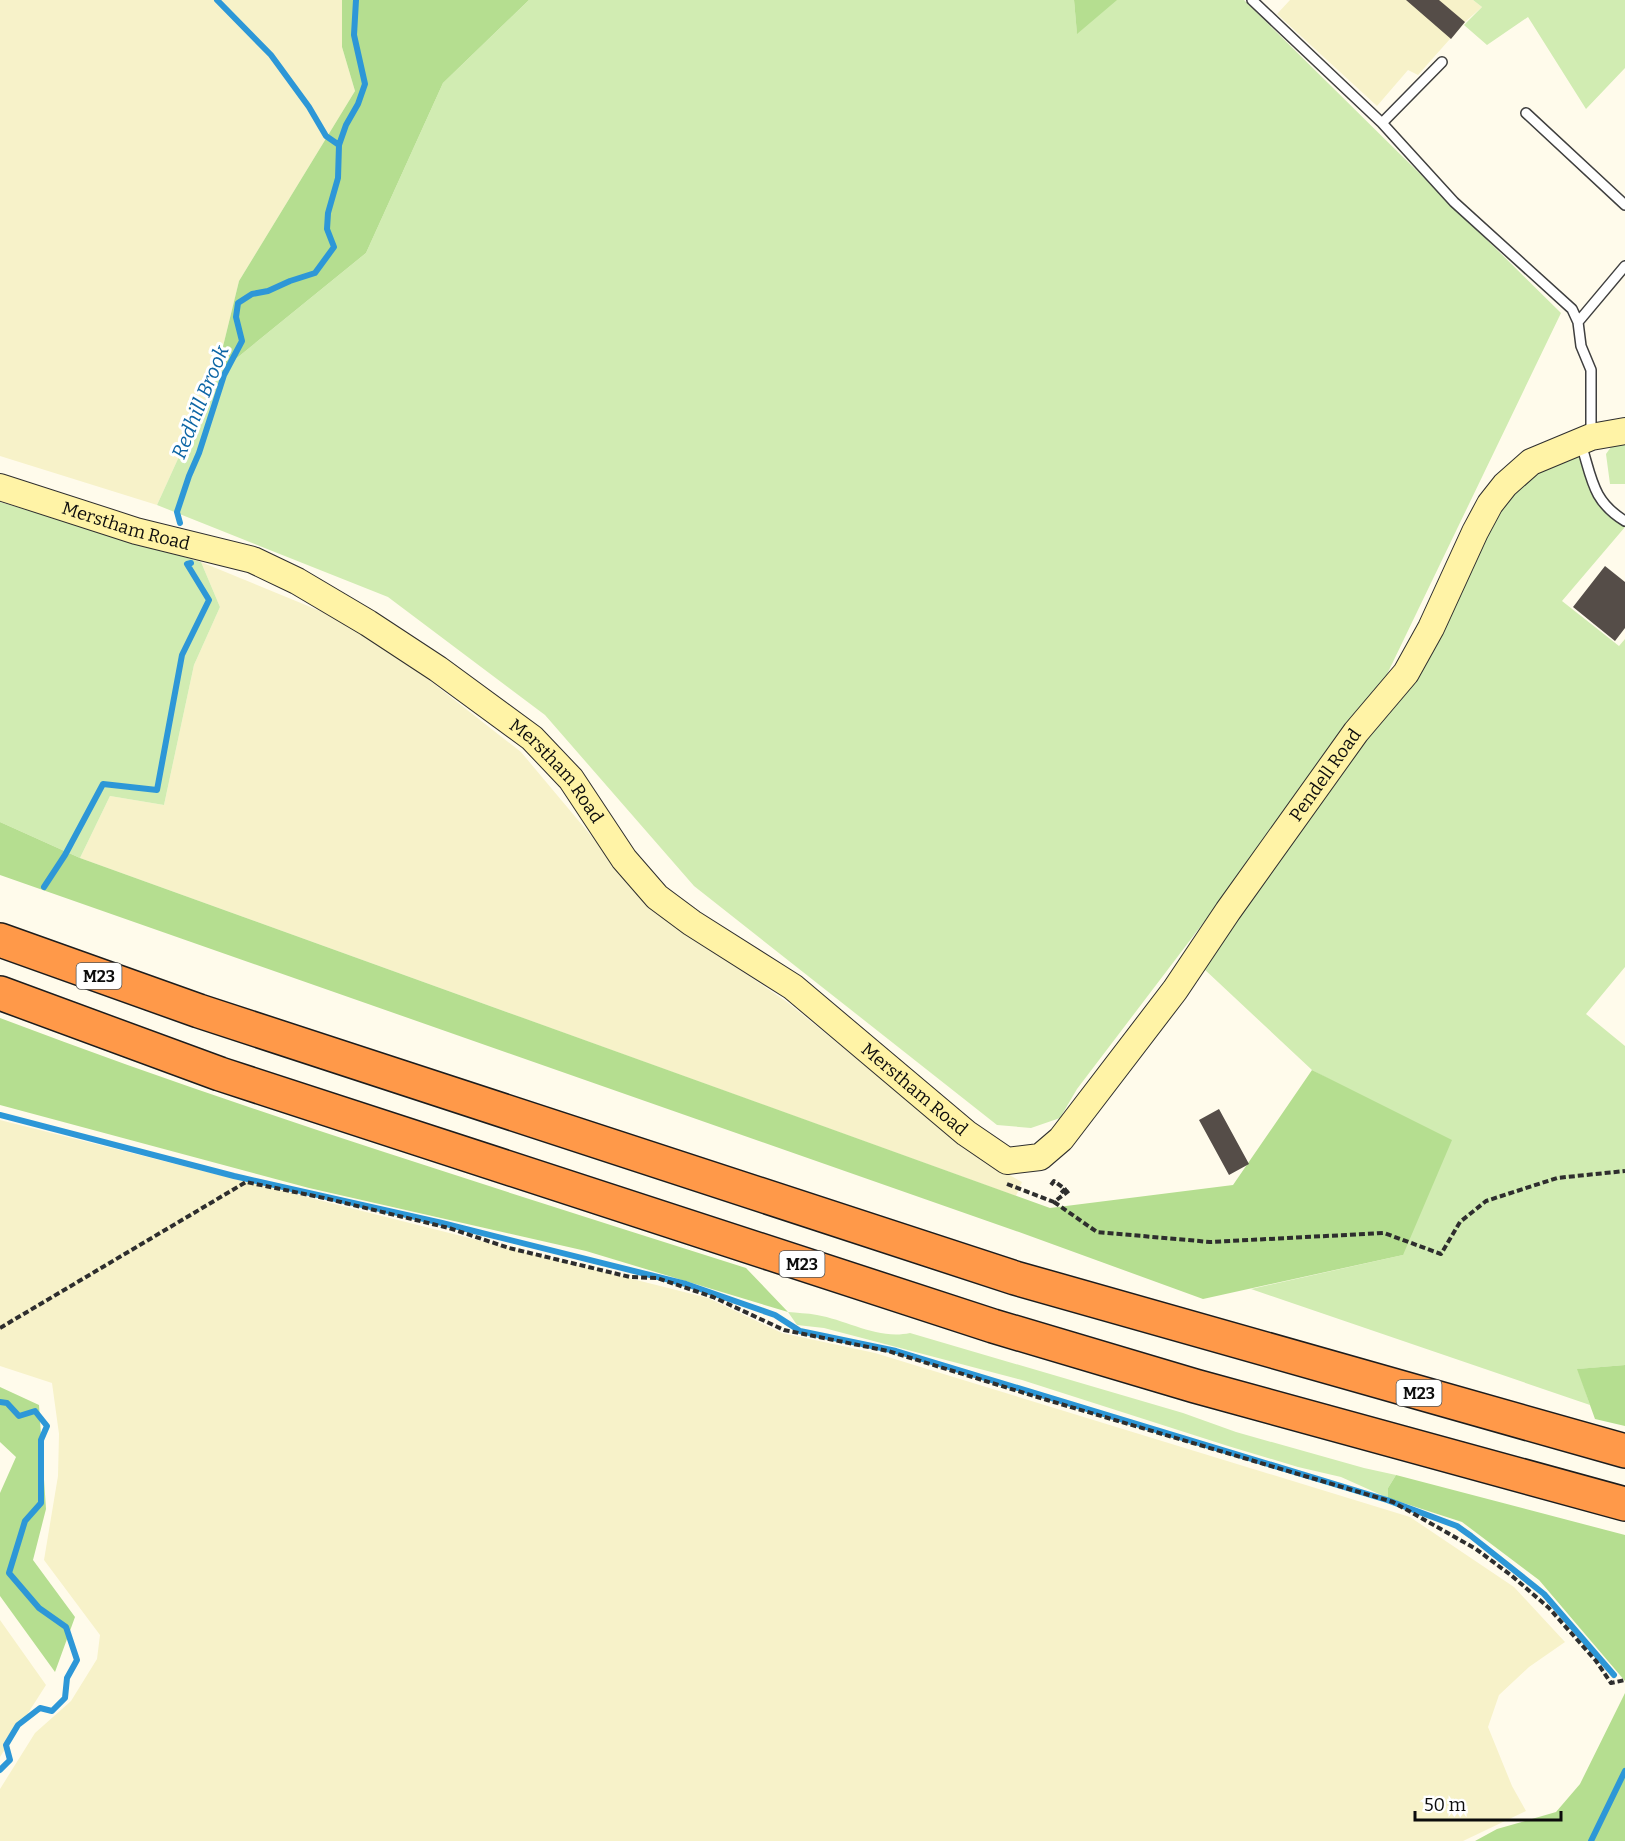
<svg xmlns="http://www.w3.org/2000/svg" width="1625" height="1841" font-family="Bitter,serif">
<rect width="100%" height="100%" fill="#fffbeb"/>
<path fill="#f7f2c9" d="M 0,0 L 342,0 L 342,47 L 355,91 L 239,281 L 216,375 L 157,505 L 0,456 Z
M 1290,0 L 1473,0 L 1482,7 L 1465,22 L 1418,75 L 1408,70 L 1377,106 L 1277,14 Z
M 201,562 L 364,629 L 521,752 L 655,912 L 787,1002 L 977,1157 L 1022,1182 L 1016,1196 L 80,858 L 110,796 L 164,805 L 194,665 L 220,607 Z
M 0,1120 L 708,1298 L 782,1333 L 875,1353 L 1410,1517 L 1514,1587 L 1565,1642 L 1529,1667 L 1499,1695 L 1488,1727 L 1512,1786 L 1526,1811 L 1463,1841 L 0,1841 L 0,1789 L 35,1733 L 71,1701 L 97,1659 L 100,1635 L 44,1560 L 58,1476 L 59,1434 L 52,1383 L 0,1366 Z
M 0,1620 L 46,1685 L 0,1757 Z"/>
<path fill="#d1ecb2" d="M 529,0 L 1074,0 L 1077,33 L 1115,0 L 1244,0 L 1561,313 L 1378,693 L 1077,1089 L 1060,1118 L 1031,1128 L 997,1125 L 694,886 L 545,715 L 388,597 L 157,505 L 216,375 L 366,253 L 443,83 Z
M 1473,0 L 1625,0 L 1625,68 L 1586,109 L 1528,17 L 1487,45 L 1464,25 L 1482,7 Z
M 1613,444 L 1625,445 L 1625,484 L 1610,484 L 1606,454 Z
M 1584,451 L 1597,496 L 1625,520 L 1625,527 L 1562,601 L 1619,646 L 1625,639 L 1625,967 L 1586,1014 L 1625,1046 L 1625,1365 L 1578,1369 L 1590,1405 L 1251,1289 L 1403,1255 L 1338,1084 L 1312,1070 L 1203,968 L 1505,497 L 1540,466 Z
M 0,502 L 201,562 L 220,607 L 194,665 L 164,805 L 110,796 L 80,858 L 0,822 Z
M 788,1312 C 797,1313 807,1313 817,1315 C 847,1320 878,1340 910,1333 L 1183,1413 L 1236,1432 L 1364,1468 L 1396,1475 L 1388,1488 L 1388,1498 L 1341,1477 L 1298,1467 L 1228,1446 L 1022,1380 L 824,1328 L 797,1325 Z"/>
<path fill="#b5de90" d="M 342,0 L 529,0 L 443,83 L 366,253 L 216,375 L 239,281 L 355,91 L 342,47 Z
M 1074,0 L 1117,0 L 1077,34 Z
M 0,822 L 80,858 L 1050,1208 L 1233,1185 L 1312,1070 L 1452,1140 L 1403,1255 L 1203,1299 L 1019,1232 L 0,875 Z
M 0,1018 C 245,1111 496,1188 746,1268 L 788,1312 L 586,1251 L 309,1188 L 0,1105 Z
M 1625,1365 L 1625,1426 L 1595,1419 L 1577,1369 Z
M 0,1387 L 39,1405 L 46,1509 L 33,1560 L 75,1617 L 55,1672 L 0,1596 L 0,1493 L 16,1457 L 0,1442 Z
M 1396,1475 L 1625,1535 L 1625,1681 L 1539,1580 L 1462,1522 L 1388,1498 L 1388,1488 Z
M 1625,1693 L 1625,1841 L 1475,1841 L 1497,1829 L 1556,1812 L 1580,1784 Z"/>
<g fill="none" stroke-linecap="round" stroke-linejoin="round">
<path stroke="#2d97d7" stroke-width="6" d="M 217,0 L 271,55 L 309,107 L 326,136 L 339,145
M 180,523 L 177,512 L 189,476 L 199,453 L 224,375 L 242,341 L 236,317 L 238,303 L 252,294 L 268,291 L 290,281 L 315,273 L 334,247 L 327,229 L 328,213 L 338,178 L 339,145 L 346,125 L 358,104 L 365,84 L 354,35 L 356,0
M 44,887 L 65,855 L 103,784 L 157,790 L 182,655 L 209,600 L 187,564 L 191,563
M 0,1115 L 234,1176 L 442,1223 L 686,1284 L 775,1315 L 800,1331 L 896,1351 L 1387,1500 L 1457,1526 L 1471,1536 L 1544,1594 L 1614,1675
M 0,1402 L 7,1403 L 19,1416 L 35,1411 L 47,1426 L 41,1440 L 41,1503 L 25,1521 L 9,1573 L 39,1608 L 66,1627 L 77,1660 L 67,1678 L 65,1698 L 52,1711 L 40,1708 L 18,1725 L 6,1745 L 10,1760 L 0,1770
M 1591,1841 L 1625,1771"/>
</g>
<path fill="#554d48" d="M 1406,0 L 1439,0 L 1465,22 L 1451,39 Z
M 1605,566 L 1625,582 L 1625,628 L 1615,641 L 1573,607 Z
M 1219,1109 L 1249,1164 L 1229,1175 L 1199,1120 Z"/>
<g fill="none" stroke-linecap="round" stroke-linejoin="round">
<g stroke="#3f3f3f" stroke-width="12">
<path id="lane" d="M 1252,0 L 1382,123 L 1454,202 L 1572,309 L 1578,322 L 1581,346 L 1591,370 L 1591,434
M 1526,113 L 1625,205
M 1382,123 L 1442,62
M 1578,322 L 1625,266
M 1581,444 C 1592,478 1592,501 1625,521"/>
</g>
<g stroke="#2e2e2e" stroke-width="28">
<g id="secondary">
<path id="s1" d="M 0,487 L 136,531 L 253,560 L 297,581 L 368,623 L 438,669 L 532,738 L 571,779 L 624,859 L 657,897 L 692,923 L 793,987 L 966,1133 L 1007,1161 L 1040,1157 L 1061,1139 L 1175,990 L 1228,911 L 1356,732 L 1406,673 L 1431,628 L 1475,532 L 1490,504 L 1505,485 L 1531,462 L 1591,437 L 1625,431"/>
</g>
</g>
<g stroke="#1d1d1d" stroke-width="36">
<path id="highway" d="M 0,940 L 199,1011 L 1015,1278 L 1625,1451
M 0,993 L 220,1074 L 993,1326 L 1195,1386 L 1625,1504"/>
</g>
<path stroke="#2e2e2e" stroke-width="4" stroke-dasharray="6 3" stroke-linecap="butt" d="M 1007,1184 L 1054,1202 L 1071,1189
M 1051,1185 L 1054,1181 L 1065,1189 L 1059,1195
M 1054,1202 L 1097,1232 L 1210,1242 L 1384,1233 L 1441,1254 L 1460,1222 L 1486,1201 L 1557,1178 L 1625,1171
M 0,1328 L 246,1182 L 324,1198 L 449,1228 L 509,1248 L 630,1277 L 657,1278 L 713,1297 L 784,1330 L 888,1351 L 1047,1400 L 1393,1502 L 1476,1549 L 1512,1576 L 1549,1608 L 1596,1661 L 1611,1683 L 1625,1680"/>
<use href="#lane" stroke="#fff" stroke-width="9"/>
<use href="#secondary" stroke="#fff3a6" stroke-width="26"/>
<use href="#highway" stroke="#ff9949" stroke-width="33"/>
</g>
<g text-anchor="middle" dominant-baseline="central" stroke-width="6" stroke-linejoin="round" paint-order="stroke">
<g fill="#fff" stroke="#555" stroke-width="1.5">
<rect x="76.5" y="963" width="45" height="26" rx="4.5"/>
<rect x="779.5" y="1251" width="45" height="26" rx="4.5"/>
<rect x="1396.5" y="1380" width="45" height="26" rx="4.5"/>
</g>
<g font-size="16" font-weight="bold" fill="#0c0c0c">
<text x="99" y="976">M23</text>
<text x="802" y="1264">M23</text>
<text x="1419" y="1393">M23</text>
</g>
<g font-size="18" fill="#0c0c0c" stroke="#fff">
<text stroke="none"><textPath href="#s1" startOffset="132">Merstham Road</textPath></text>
<text stroke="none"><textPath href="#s1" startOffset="636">Merstham Road</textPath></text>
<text stroke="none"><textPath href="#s1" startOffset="1748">Pendell Road</textPath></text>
<text stroke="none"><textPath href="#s1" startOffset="1120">Merstham Road</textPath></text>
</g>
<g font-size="20" font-style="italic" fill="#0d66a6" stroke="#fff">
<text transform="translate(200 402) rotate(-68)">Redhill Brook</text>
</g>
</g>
<path d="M1415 1811v9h146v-9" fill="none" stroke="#0c0c0c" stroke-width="3"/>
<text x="1424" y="1811" font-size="18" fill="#0c0c0c" stroke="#ffffff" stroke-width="4.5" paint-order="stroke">50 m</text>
</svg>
